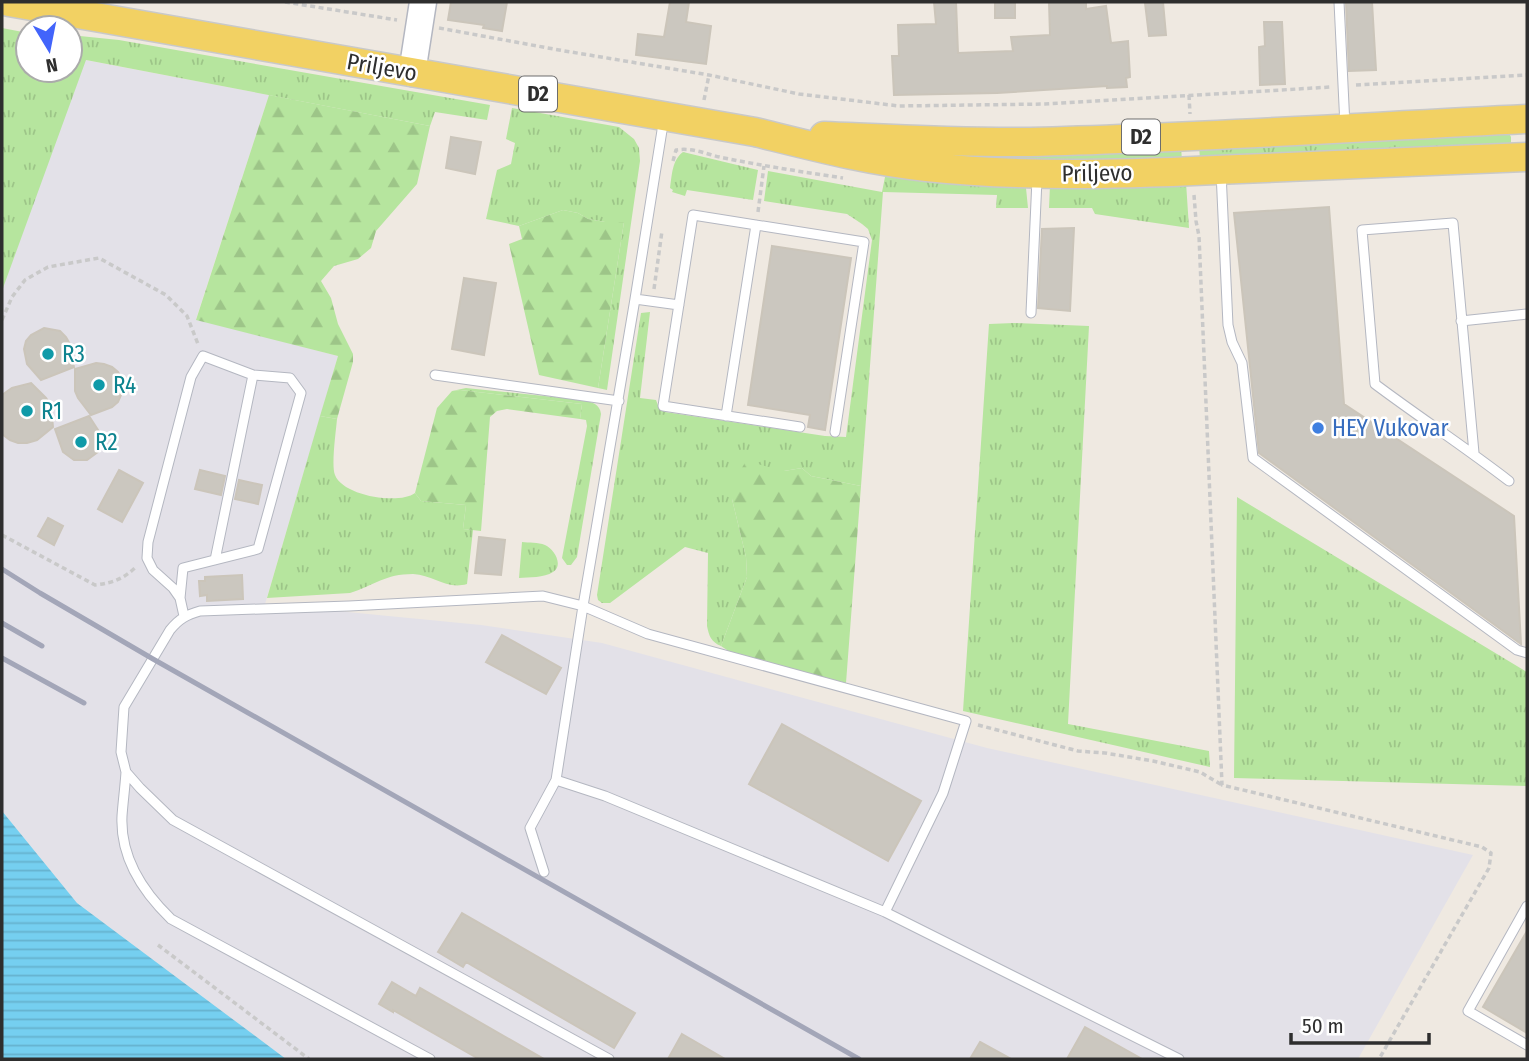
<svg xmlns="http://www.w3.org/2000/svg" width="1529" height="1061" font-family="'Fira Sans Condensed',sans-serif">
<defs>
<pattern id="grass-tufts" width="24" height="20" patternUnits="userSpaceOnUse" patternTransform="scale(1.75)"><rect width="24" height="20" fill="#b6e59e"/><path d="M3 7l-1-3M5 7V3M7 7l1-3M15 17l-1-3M17 17v-4M19 17l1-3" fill="none" stroke="#9dc588"/></pattern>
<pattern id="forest-firs" width="22" height="20" patternUnits="userSpaceOnUse" patternTransform="scale(1.75)"><rect width="22" height="20" fill="#b6e59e"/><path d="M5 1l3.5 6h-7zM16 11l3.5 6h-7z" fill="#9dc588"/></pattern>
<pattern id="water-rules" width="6" height="5" patternUnits="userSpaceOnUse" patternTransform="scale(1.75)"><rect width="6" height="5" fill="#75cff0"/><path d="M0 2.5h6" fill="none" stroke="#66b2ce"/></pattern>
</defs>
<rect width="100%" height="100%" fill="#efe9e1"/>
<path fill="#e3e1e8" d="M 85,60 L 269,95 L 196,319 L 338,356 L 265,604 L 481,625 L 602,643 L 987,748 L 1473,855 L 1358,1059 L 286,1059 L 77,903 L 2,811 L 2,287 L 3,287 Z"/>
<path fill="url(#grass-tufts)" d="M 2,28 L 28,33 L 28,70 L 70,70 L 70,35 L 119,40 L 490,105 L 487,120 L 435,112 L 430,126 L 86,60 L 3,288 L 2,287 Z
M 512,108 L 619,127 L 634,139 L 639,148 L 640,161 L 607,390 L 598,388 L 624,222 L 605,222 L 588,219 L 578,213 L 563,210 L 519,226 L 486,219 L 497,170 L 511,164 L 515,143 L 506,139 Z
M 1508,131 L 1511,137 L 1511,145 L 1200,160 L 1199,145 Z
M 1181,146 L 1182,161 L 998,163 L 884,147 Z
M 683,152 L 758,170 L 753,200 L 687,190 L 685,196 L 672,192 L 673,190 L 670,188 C 672,175 672,160 683,152 Z
M 768,171 L 882,192 L 885,177 L 974,181 L 1026,188 L 1028,208 L 996,208 L 997,195 L 883,192 L 861,486 L 811,476 L 802,468 L 784,471 L 732,499 L 746,557 L 747,577 L 721,646 C 711,642 709,636 707,626 L 708,553 L 685,547 L 610,603 L 602,603 L 598,600 L 597,595 L 641,313 L 650,312 L 640,398 L 656,400 L 659,408 L 665,412 L 825,436 L 846,437 L 872,240 L 868,229 L 862,224 L 847,214 L 764,201 Z
M 1186,182 L 1189,228 L 1095,214 L 1092,208 L 1049,208 L 1050,185 Z
M 1014,323 L 1089,326 L 1068,724 L 1209,751 L 1210,767 L 963,711 L 989,324 Z
M 466,388 L 583,400 C 592,402 600,404 601,414 L 577,557 L 571,565 L 567,565 L 562,558 L 587,426 L 586,420 L 580,419 L 582,404 L 460,390 L 452,391 Z
M 320,416 L 337,419 C 336,431 331,466 335,475 C 343,496 399,505 415,493 L 421,501 L 466,505 L 463,529 L 473,530 L 467,584 C 446,590 434,575 413,574 C 385,574 375,585 350,593 L 267,598 Z
M 1237,497 L 1527,672 L 1527,786 L 1234,778 Z
M 522,542 C 529,543 538,542 545,545 C 554,549 564,565 553,572 C 544,578 529,577 519,578 Z"/>
<path fill="url(#forest-firs)" d="M 269,95 L 430,126 L 417,184 L 376,231 L 371,248 L 358,259 L 334,266 L 321,281 L 331,298 L 338,324 L 353,354 L 353,362 L 337,419 L 320,416 L 338,356 L 196,320 Z
M 563,210 L 578,213 L 588,219 L 605,222 L 624,222 L 598,388 L 539,375 L 509,244 L 522,239 L 519,226 Z
M 460,390 L 582,404 L 580,419 L 507,409 L 497,411 L 490,417 L 481,531 L 463,529 L 466,505 L 421,501 L 415,493 L 437,408 L 452,391 Z
M 746,461 L 784,471 L 802,468 L 811,476 L 861,486 L 846,683 L 730,652 L 721,646 L 747,577 L 746,557 L 732,499 L 734,481 Z"/>
<path fill="url(#water-rules)" d="M 2,811 L 77,903 L 286,1059 L 2,1059 Z"/>
<path fill="#cbc7bf" stroke="#cbc5ba" stroke-width="2" d="M 451,2 L 507,2 L 502,31 L 483,28 L 484,25 L 448,20 Z
M 670,2 L 689,2 L 686,22 L 711,26 L 706,64 L 636,55 L 638,34 L 664,37 Z
M 934,2 L 956,2 L 958,53 L 1013,51 L 1011,37 L 1050,35 L 1049,2 L 1086,3 L 1086,9 L 1106,6 L 1111,43 L 1128,41 L 1130,77 L 1126,78 L 1127,87 L 1107,88 L 1107,86 L 997,93 L 894,95 L 892,56 L 899,56 L 898,25 L 936,24 Z
M 995,2 L 1015,2 L 1015,18 L 995,18 Z
M 1163,2 L 1166,35 L 1149,36 L 1145,3 Z
M 1346,2 L 1372,2 L 1376,70 L 1349,71 Z
M 1264,22 L 1282,22 L 1285,84 L 1260,85 L 1259,47 L 1265,46 Z
M 451,137 L 481,142 L 475,174 L 446,168 Z
M 1329,207 L 1344,404 L 1514,516 L 1521,644 L 1259,453 L 1234,213 Z
M 1074,228 L 1070,311 L 1038,308 L 1042,229 Z
M 772,246 L 851,258 L 825,430 L 808,427 L 810,415 L 748,405 Z
M 464,278 L 496,283 L 484,355 L 452,349 Z
M 44,328 L 60,331 L 66,337 L 70,344 L 74,367 L 41,380 L 27,364 L 24,349 L 26,341 L 31,335 Z
M 96,363 L 104,364 L 112,367 L 118,372 L 122,379 L 123,387 L 121,395 L 118,402 L 112,407 L 91,415 L 78,398 L 75,391 L 75,369 Z
M 31,383 L 46,398 L 51,406 L 53,427 L 37,440 L 27,443 L 18,443 L 10,440 L 2,434 L 2,395 L 12,388 Z
M 89,416 L 100,433 L 100,446 L 98,452 L 87,460 L 74,460 L 63,452 L 55,429 Z
M 119,470 L 143,483 L 122,522 L 98,509 Z
M 200,470 L 225,476 L 221,495 L 195,489 Z
M 239,480 L 262,485 L 258,504 L 235,499 Z
M 48,518 L 63,526 L 54,545 L 38,536 Z
M 479,537 L 505,540 L 501,575 L 475,573 Z
M 242,575 L 243,599 L 207,601 L 207,595 L 200,596 L 199,581 L 205,581 L 205,577 Z
M 502,635 L 561,668 L 546,694 L 486,662 Z
M 782,724 L 921,801 L 888,861 L 749,784 Z
M 462,913 L 635,1013 L 614,1048 L 466,962 L 463,967 L 438,952 Z
M 1527,931 L 1527,1033 L 1483,1007 Z
M 392,982 L 416,996 L 420,988 L 544,1059 L 479,1059 L 393,1010 L 393,1012 L 379,1004 Z
M 1085,1027 L 1142,1059 L 1067,1059 Z
M 682,1034 L 725,1059 L 668,1059 Z
M 980,1042 L 1011,1059 L 970,1059 Z"/>
<g fill="none" stroke-linecap="round" stroke-linejoin="round">
<g stroke="#b4b7c1" stroke-width="11">
<path id="lane" d="M 1339,2 L 1345,126
M 1221,172 L 1228,325 L 1232,342 L 1242,363 L 1253,458 L 1517,650 L 1527,653
M 635,299 L 679,305
M 1031,313 L 1037,179
M 1461,321 L 1527,314
M 435,375 L 619,401
M 726,416 L 756,225
M 800,427 L 663,406 L 693,215 L 864,242 L 835,432
M 1474,453 L 1453,223 L 1362,230 L 1375,384 C 1419,417 1465,447 1509,481
M 215,560 L 253,375
M 180,598 L 183,568 L 258,549 L 301,393 L 290,378 L 253,375 L 203,356 L 191,377 L 148,542 L 147,558 L 153,570 L 173,588 L 180,598 L 184,616
M 126,772 C 125,787 123,802 122,816 C 120,857 143,892 171,919 L 430,1059
M 556,780 L 605,796 L 885,912 L 1179,1059
M 544,872 L 530,828 L 556,780 L 583,606 L 635,299 L 664,118
M 1527,906 L 1468,1011 L 1527,1045
M 609,1059 L 173,820 L 140,788 L 126,772 L 121,752 L 124,707 L 170,630 C 179,619 186,615 200,611 L 349,606 L 543,596 L 583,606 L 648,634 L 966,721 L 943,793 L 885,912"/>
</g>
<g stroke="#b4b7c1" stroke-width="29">
<path id="secondary" d="M 412,73 L 423,2"/>
</g>
<g stroke="#c9c9c9" stroke-width="31">
<path id="primary" d="M 9,2 L 755,132 C 812,146 868,161 927,167 C 1031,178 1136,174 1240,169 C 1336,165 1432,161 1527,157
M 824,136 C 893,139 962,143 1030,142 C 1196,138 1362,127 1527,119"/>
</g>
<path stroke="#c9c9c9" stroke-width="3.5" stroke-dasharray="5 3.5" stroke-linecap="butt" d="M 285,2 L 397,20
M 439,28 L 559,50 L 709,75 L 799,94 L 899,106 L 1045,104 L 1331,87
M 1356,85 L 1527,75
M 1189,95 L 1190,114
M 704,100 L 709,75
M 673,161 L 676,150 C 693,147 708,155 724,158 C 764,166 803,172 843,178
M 1194,195 L 1196,221 L 1199,236 L 1222,785 L 1482,847 L 1491,853 L 1489,868 L 1379,1059
M 758,212 L 764,166
M 654,289 L 662,231
M 2,320 L 12,297 L 25,280 L 48,267 L 99,258 L 166,295 L 187,316 L 198,344
M 2,535 L 95,585 C 113,583 123,579 136,567
M 978,725 L 1078,751 L 1105,753 L 1153,761 L 1200,772 L 1222,785
M 158,945 L 309,1059"/>
<use href="#lane" stroke="#fff" stroke-width="9"/>
<use href="#secondary" stroke="#fff" stroke-width="26"/>
<use href="#primary" stroke="#f2d163" stroke-width="28"/>
<path stroke="#a3a6b8" stroke-width="5" d="M 2,569 L 40,593 L 153,659 L 859,1059
M 2,623 L 42,646
M 2,658 L 84,703"/>
</g>
<g fill="#0f9aa8" stroke="#fff" stroke-width="2.5">
<circle cx="48" cy="354" r="7"/>
<circle cx="99" cy="385" r="7"/>
<circle cx="27" cy="411" r="7"/>
<circle cx="81" cy="442" r="7"/>
</g>
<circle fill="#3f7fe0" stroke="#fff" stroke-width="2.5" cx="1318" cy="428" r="7"/>
<g text-anchor="middle" dominant-baseline="central" stroke-width="5" stroke-linejoin="round" paint-order="stroke">
<g fill="#fff" stroke="#6d6d6d" stroke-width="2">
<rect x="519" y="76.5" width="38" height="35" rx="5"/>
<rect x="1122" y="119.5" width="38" height="35" rx="5"/>
</g>
<g font-size="21" font-weight="bold" fill="#2e2e2e">
<text x="538" y="94">D2</text>
<text x="1141" y="137">D2</text>
</g>
<g font-size="23" fill="#2e2e2e" stroke="#fff">
<text transform="translate(382 67) rotate(10)">Priljevo</text>
<text transform="translate(1097 173) rotate(-1)">Priljevo</text>
</g>
<g font-size="23" fill="#0d838f" stroke="#fff" text-anchor="start">
<text x="62" y="354">R3</text>
<text x="113" y="385">R4</text>
<text x="41" y="411">R1</text>
<text x="95" y="442">R2</text>
</g>
<g font-size="23" fill="#366cbe" stroke="#fff" text-anchor="start">
<text x="1332" y="428">HEY Vukovar</text>
</g>
</g>
<rect width="1529" height="1061" fill="none" stroke="#2e2e2e" stroke-width="7"/>
<g transform="translate(49 49) rotate(170)"><circle r="33" fill="#ffffff" stroke="#ababab" stroke-width="2"/>
<path d="M0-5L12 26L0 18L-12 26Z" fill="#4264fb"/>
<text y="-10" font-size="19" font-weight="bold" text-anchor="middle" fill="#2e2e2e">N</text>
</g>
<path d="M1291 1033v10h138v-10" fill="none" stroke="#2e2e2e" stroke-width="3.5"/>
<text x="1302" y="1033" font-size="21" fill="#2e2e2e" stroke="#ffffff" stroke-width="5" paint-order="stroke">50 m</text>
</svg>
